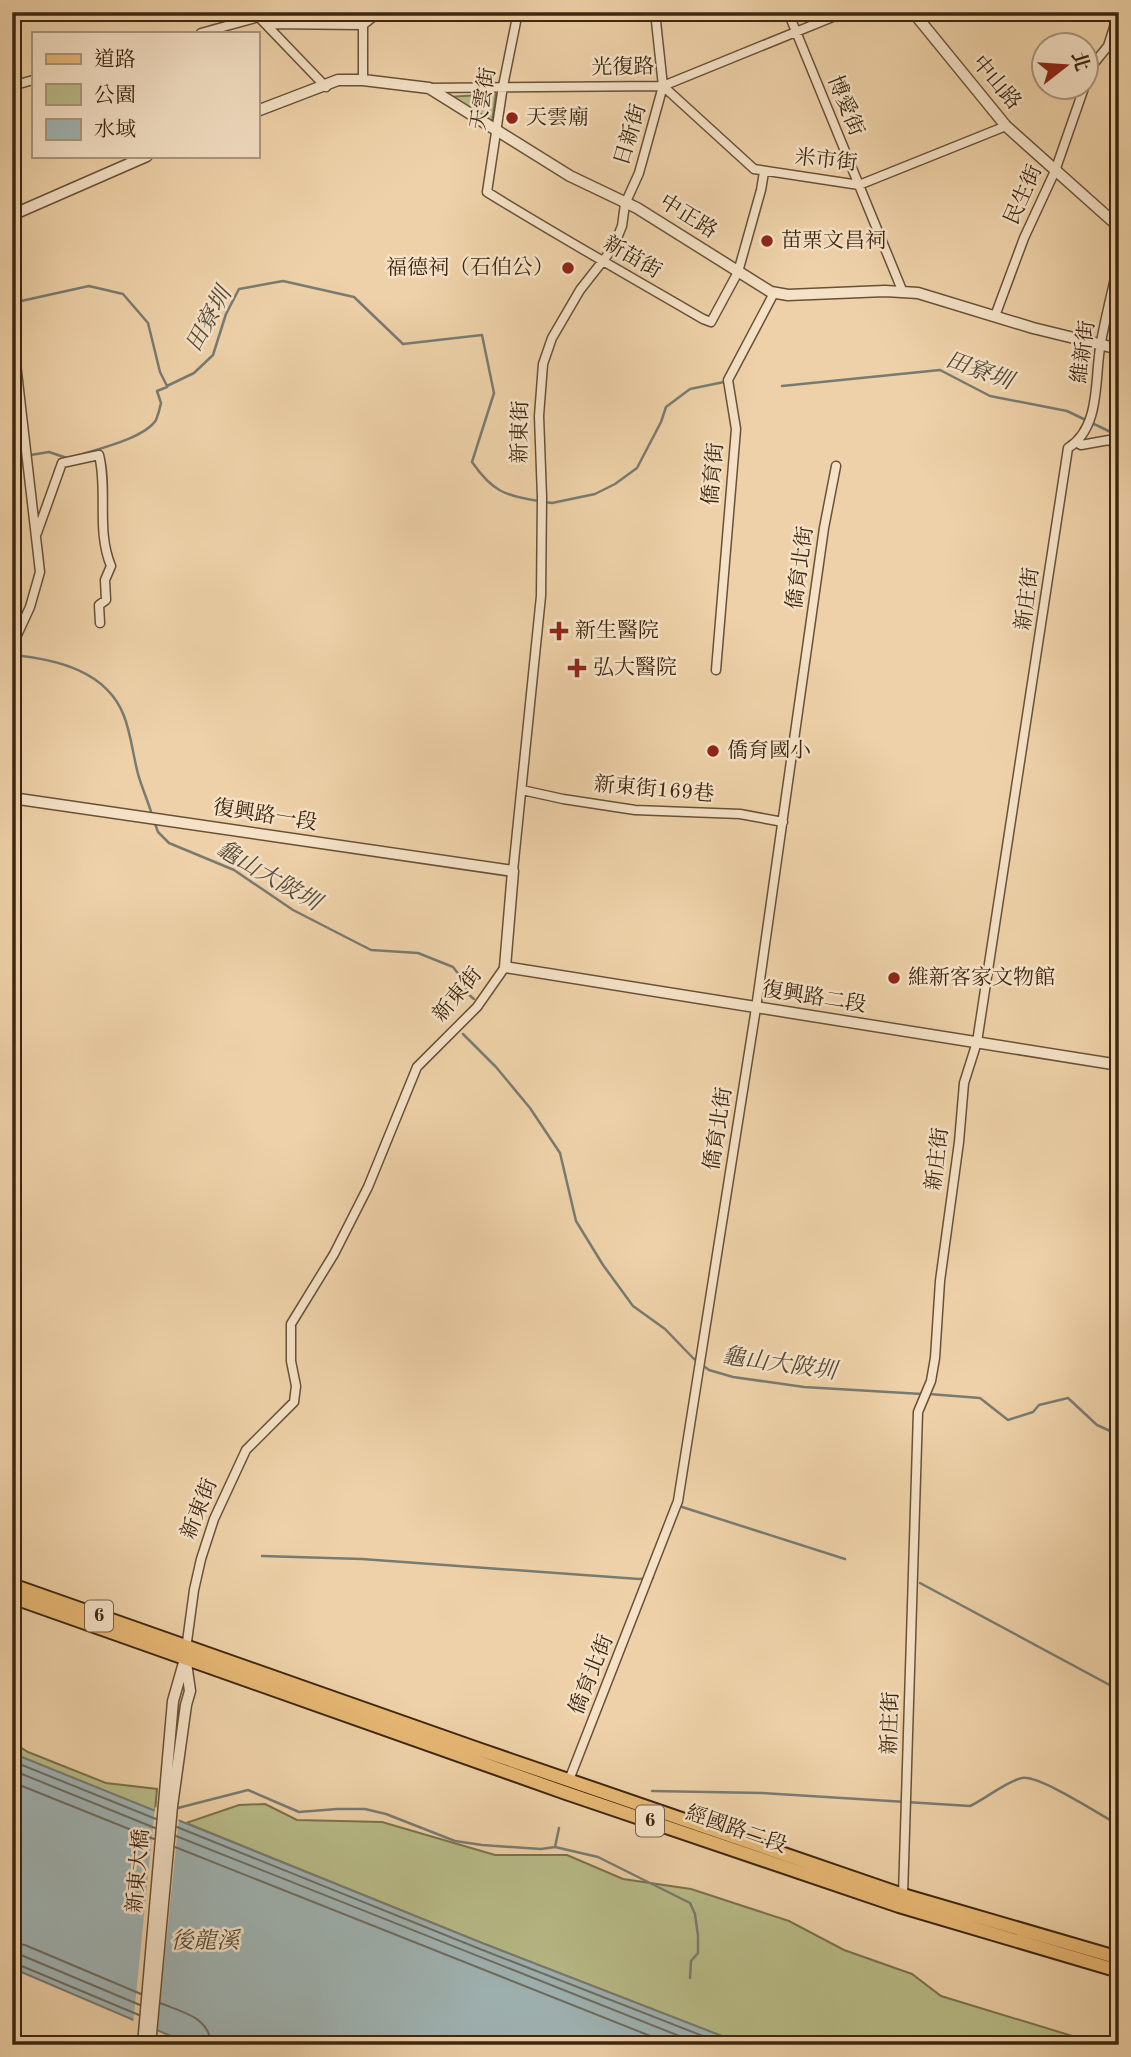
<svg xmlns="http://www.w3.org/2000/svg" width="1131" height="2057" font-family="'Old Standard TT','Noto Serif TC',serif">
<rect width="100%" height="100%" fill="#eed1a8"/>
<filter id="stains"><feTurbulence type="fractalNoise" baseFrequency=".00286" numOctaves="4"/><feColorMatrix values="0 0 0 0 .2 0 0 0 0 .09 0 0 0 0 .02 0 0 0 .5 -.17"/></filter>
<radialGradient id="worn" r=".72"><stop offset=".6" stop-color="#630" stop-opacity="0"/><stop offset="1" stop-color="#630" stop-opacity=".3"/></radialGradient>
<path fill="#b8bc88" stroke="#7a714c" stroke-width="2" d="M 496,94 L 492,123 L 447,97 Z
M 12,1742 L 28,1752 L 106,1783 L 157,1789 L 155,1811 L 12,1757 Z
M 265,1804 L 297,1820 L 382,1822 L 495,1855 L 567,1855 L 623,1879 L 691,1889 L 789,1921 L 844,1950 L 912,1974 L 941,1996 L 1102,2045 L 745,2045 L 482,1943 L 186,1823 L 239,1805 Z"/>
<path fill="#9fb4b4" stroke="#787b72" stroke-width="2" d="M 12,1753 L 482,1943 L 745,2045 L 192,2045 L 12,1968 Z"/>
<path fill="#eed1a8" d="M 155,1807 L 179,1817 L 157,2034 L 133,2024 Z"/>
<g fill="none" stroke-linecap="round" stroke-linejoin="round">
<path stroke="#6e6d62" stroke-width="2" d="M 12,1761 L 156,1819
M 12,1770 L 155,1828
M 12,1782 L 154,1839
M 177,1827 L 480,1949 L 726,2045
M 176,1836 L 702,2045
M 175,1847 L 673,2045
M 12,1943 L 25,1945 L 141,1994
M 12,1953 L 21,1955 L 140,2005
M 12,1962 L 139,2015
M 160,2003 C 182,2012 210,2017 211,2045"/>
<path stroke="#787b72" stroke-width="2.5" d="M 21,301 L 89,286 L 123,294 L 148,323 L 160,372 L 167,386 L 194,373 L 213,355 L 226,314 L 239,289 L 283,281 L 354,297 L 403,344 L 482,335 L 494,393 L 472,462 C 492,491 505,496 539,501
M 782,386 L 940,370 L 990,396 L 1067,411 L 1119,436
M 73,457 C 94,450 144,439 156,420 C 158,415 160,408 161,403 L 157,391 L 167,387
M 12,458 L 49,452 L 67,458
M 545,502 L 552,503 L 595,494 L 615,484 L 637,468 L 661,422 L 666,407 L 690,389 L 724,382
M 12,655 C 56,659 107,671 124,716 C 131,734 133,755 138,774 C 142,788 148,801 152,815
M 154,821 L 158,832 L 169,843 L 234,870 L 293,910 L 371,950 L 418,953 L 453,967 L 460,976 L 468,994 L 474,999
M 463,1034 L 496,1067 L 530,1108 L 560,1153 L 576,1221 L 603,1265 L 633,1306 L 665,1329 L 693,1358 L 709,1370 L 733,1377 L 804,1387 L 922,1394
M 929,1394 L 980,1398 L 1008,1420 L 1033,1412 L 1039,1405 L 1068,1398 L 1097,1425 L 1119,1435
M 679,1506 L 845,1559
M 262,1556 L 362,1559 L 639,1579 L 653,1578
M 920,1583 L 1119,1690
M 652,1791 L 762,1793 L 970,1806 C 985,1799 1007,1781 1022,1778 C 1040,1775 1100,1815 1119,1825
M 174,1809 L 248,1790 L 299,1812 L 337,1809 L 365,1809 L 386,1814 L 455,1841 L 482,1845 L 541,1849 L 555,1847 L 598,1857 L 690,1903 L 695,1914 L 698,1936 L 698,1953 L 691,1961 L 690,1978
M 555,1847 L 559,1828
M 1116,1867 L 1119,1860"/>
<g stroke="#695136" stroke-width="11">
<path id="minor" d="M 254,12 L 326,87
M 518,12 L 503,86 L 487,192 C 558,236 631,277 703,319 L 711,322 L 738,272 L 761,190 L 764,172
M 788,12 L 902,290
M 266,24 L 363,25 L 379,12
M 363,25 L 363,80
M 201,33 L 259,17
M 1086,83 L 1091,67 L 1108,46 L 1119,12
M 12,86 L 33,80
M 663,86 L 754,169 L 859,185 L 1006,126
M 429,88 L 663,86 L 845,12
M 995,316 L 1024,238 L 1055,171 L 1084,88
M 12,329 L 40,572 L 30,607 L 12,646
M 1077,443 L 1081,445 L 1109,440 L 1119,447
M 37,533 L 62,463 L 99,455 C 108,491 96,530 111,566 L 105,580 L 106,600 L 99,605 L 100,623
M 716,670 L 736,429 L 728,380 L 774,293
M 522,790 L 563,799 L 635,810 L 740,814 L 783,822
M 513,871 L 541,596 L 542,497 L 539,416 L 543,364 L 552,338 L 580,290 L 613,248 L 622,226 L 625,204 L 639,173 L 663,86 L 655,12
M 186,1649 L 194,1590 L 201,1559 L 214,1519 L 246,1450 L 294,1402 L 296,1386 L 291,1361 L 291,1324 L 334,1254 L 368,1187 L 417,1067 L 477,1007 L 505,967
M 569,1780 L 678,1501 L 756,1008 L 824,528 L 836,466
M 903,1895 L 918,1412 L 931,1381 L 935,1358 L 940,1281 L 959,1142 L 964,1083 L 977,1042 L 1068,448 C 1102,427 1094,376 1101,342 C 1106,315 1113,288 1119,261"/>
</g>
<g stroke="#695136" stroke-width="13">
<path id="tertiary" d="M 913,12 L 1006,126 L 1119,227
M 257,111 L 338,80 L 363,80 L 429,88 L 570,176 L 637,208 L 771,292 L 788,295 L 885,291 L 918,293 L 1033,328 L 1119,349
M 12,215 L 147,156
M 12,798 L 513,871 L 505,967 L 1119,1065
M 143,2045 L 173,1701 L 185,1659
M 150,2045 L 172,1806 L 186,1705 L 190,1691 L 186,1663"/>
</g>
<g stroke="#3d2610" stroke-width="16">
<path id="primary" d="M 12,1585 L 475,1748 L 903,1895 L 1119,1958
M 12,1597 L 566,1793 L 899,1906 L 1119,1971"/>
</g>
<use href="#minor" stroke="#f4e1c6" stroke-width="8"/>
<use href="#tertiary" stroke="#f4e1c6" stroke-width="10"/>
<use href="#primary" stroke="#e7b874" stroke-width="12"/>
</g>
<g fill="#8f2418" stroke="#f4e1c6" stroke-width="2.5">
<circle cx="512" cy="118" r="7"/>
<circle cx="767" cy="241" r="7"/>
<circle cx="568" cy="268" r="7"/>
<path d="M555.5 620.5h7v7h7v7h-7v7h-7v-7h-7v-7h7z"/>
<path d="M573.5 657.5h7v7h7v7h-7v7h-7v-7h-7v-7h7z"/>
<circle cx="713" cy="751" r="7"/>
<circle cx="894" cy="978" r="7"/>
</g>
<g text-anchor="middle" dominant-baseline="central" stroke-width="5" stroke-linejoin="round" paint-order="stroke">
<g fill="#f4e1c6" stroke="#745e47" stroke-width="2">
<rect x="85" y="1600.5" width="28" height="31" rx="5"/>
<rect x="636" y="1805.5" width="28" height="31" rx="5"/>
</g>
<g font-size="19" font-weight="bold" fill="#3d2610">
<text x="99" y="1616">6</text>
<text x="650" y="1821">6</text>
</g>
<g font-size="21" fill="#3d2610" stroke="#f4e1c6">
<text transform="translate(623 68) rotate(-1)">光復路</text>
<text transform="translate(996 83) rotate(50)">中山路</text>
<text transform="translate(484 99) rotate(-80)">天雲街</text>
<text transform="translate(845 106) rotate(68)">博愛街</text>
<text transform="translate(631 135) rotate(-73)">日新街</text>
<text transform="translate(826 161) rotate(6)">米市街</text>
<text transform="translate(1024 195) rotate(-66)">民生街</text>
<text transform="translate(688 217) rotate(32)">中正路</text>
<text transform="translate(632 258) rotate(30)">新苗街</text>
<text transform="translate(1084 352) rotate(-82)">維新街</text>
<text transform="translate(521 432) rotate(-89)">新東街</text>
<text transform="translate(714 474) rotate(-85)">僑育街</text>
<text transform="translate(801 568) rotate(-82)">僑育北街</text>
<text transform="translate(1028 599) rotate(-82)">新庄街</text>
<text transform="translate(654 790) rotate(5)">新東街169巷</text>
<text transform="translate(265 816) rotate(9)">復興路一段</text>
<text transform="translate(458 995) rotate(-50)">新東街</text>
<text transform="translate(814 998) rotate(9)">復興路二段</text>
<text transform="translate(719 1129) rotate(-81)">僑育北街</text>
<text transform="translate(938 1159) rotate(-83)">新庄街</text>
<text transform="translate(200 1509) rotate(-68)">新東街</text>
<text transform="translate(592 1675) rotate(-68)">僑育北街</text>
<text transform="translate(891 1723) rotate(-88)">新庄街</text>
<text transform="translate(736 1830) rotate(19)">經國路二段</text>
<text transform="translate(139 1871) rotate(-85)">新東大橋</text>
</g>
<g font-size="21" fill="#3d2610" stroke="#f4e1c6" text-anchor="start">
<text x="526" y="118">天雲廟</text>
<text x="781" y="241">苗栗文昌祠</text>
<text x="554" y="268" text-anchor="end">福德祠（石伯公）</text>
<text x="575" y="631">新生醫院</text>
<text x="593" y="668">弘大醫院</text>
<text x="727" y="751">僑育國小</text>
<text x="908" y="978">維新客家文物館</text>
</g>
<g font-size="23" font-style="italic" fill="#564a39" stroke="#f4e1c6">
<text transform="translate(209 320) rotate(-61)">田寮圳</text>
<text transform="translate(979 371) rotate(20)">田寮圳</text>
<text transform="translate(268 876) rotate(30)">龜山大陂圳</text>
<text transform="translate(779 1364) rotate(8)">龜山大陂圳</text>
<text x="205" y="1941">後龍溪</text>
</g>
</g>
<rect width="1131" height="2057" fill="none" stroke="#eed1a8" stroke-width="42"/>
<rect x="14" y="14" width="1103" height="2029" fill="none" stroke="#3d2610" stroke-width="3.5"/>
<rect x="21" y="21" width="1089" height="2015" fill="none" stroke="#3d2610" stroke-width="2"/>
<rect x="32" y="32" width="228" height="126" fill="#f4e1c6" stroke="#ab967d" stroke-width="2"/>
<rect x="46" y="54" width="35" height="10" fill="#e7b874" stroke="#ab967d" stroke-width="2"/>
<text x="94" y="66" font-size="21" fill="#3d2610">道路</text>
<rect x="46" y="84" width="35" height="21" fill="#b8bc88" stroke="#ab967d" stroke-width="2"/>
<text x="94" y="102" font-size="21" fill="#3d2610">公園</text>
<rect x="46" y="119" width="35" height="21" fill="#9fb4b4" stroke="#ab967d" stroke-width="2"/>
<text x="94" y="136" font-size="21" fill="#3d2610">水域</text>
<g transform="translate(1065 66) rotate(73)"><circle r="33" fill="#f4e1c6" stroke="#ab967d" stroke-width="2"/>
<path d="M0-5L12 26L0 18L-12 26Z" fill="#8f2418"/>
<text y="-10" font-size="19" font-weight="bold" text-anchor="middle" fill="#3d2610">北</text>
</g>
<rect width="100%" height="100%" filter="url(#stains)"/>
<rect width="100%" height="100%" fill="url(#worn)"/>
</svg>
